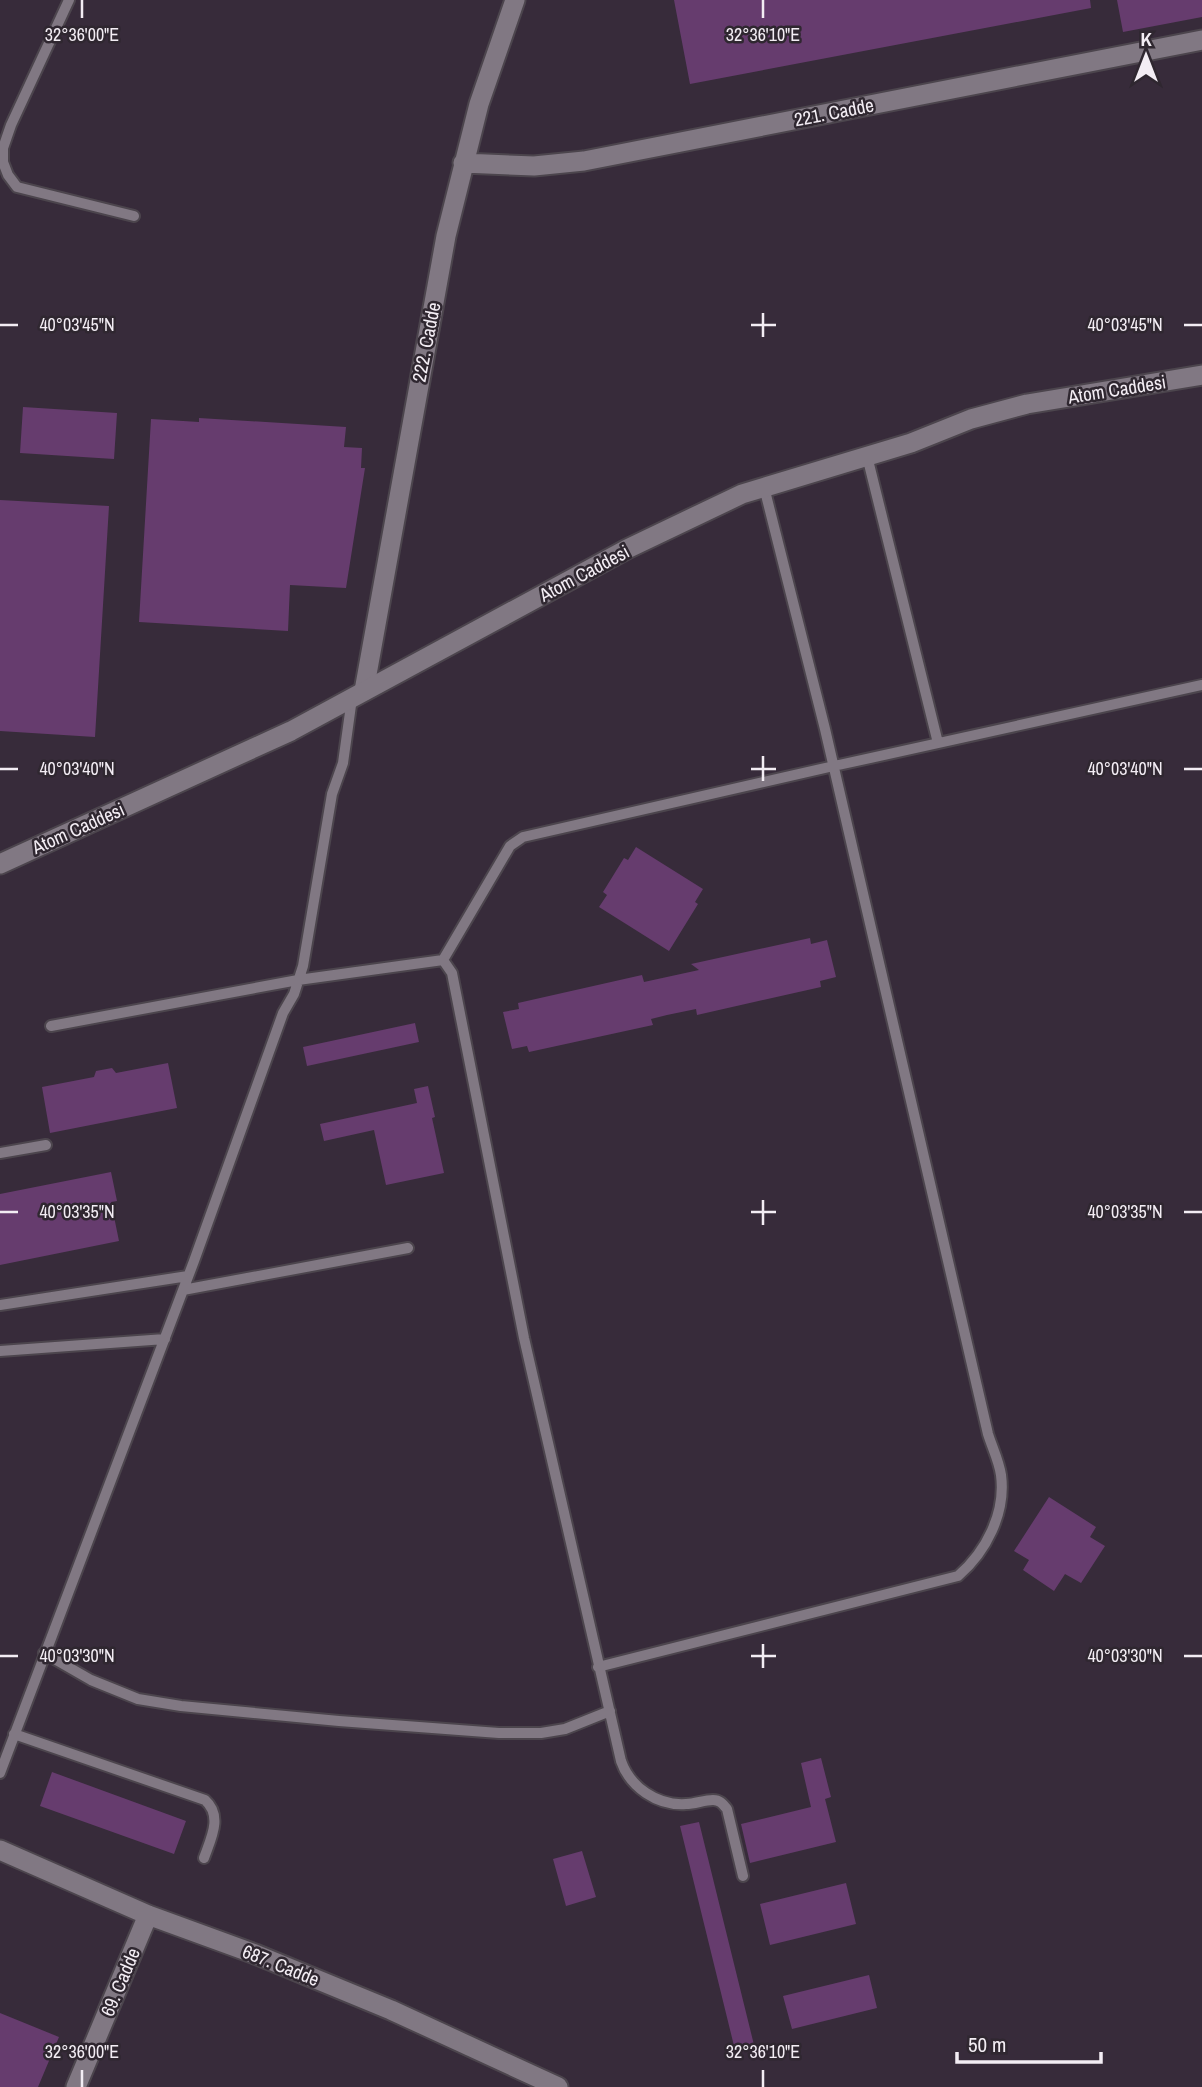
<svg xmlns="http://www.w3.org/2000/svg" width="1202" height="2087" font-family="'Archivo Narrow',sans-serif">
<rect width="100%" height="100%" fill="#2f2730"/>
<path fill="#372b3a" d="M 0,0 L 1202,0 L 1202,2087 L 0,2087 Z"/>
<path fill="#663c6e" d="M 674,0 L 1090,0 L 1091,8 L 690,84 Z
M 1117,0 L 1202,0 L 1202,17 L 1123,32 Z
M 23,407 L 117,413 L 114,459 L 20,453 Z
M 199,418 L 346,427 L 344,447 L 362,448 L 361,468 L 365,468 L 346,588 L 290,585 L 288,631 L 139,622 L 151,419 L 199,422 Z
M 0,500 L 109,506 L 95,737 L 0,731 Z
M 636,847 L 703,889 L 695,902 L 698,904 L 669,951 L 599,907 L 607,895 L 603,892 L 624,858 L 628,860 Z
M 810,938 L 811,944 L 827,940 L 836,977 L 820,981 L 821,987 L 697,1015 L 696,1009 L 667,1015 L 651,1019 L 653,1025 L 529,1052 L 527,1046 L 512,1049 L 503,1012 L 519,1009 L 518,1003 L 642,975 L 644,982 L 699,970 L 691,964 Z
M 415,1023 L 419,1042 L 307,1066 L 303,1047 Z
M 168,1063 L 177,1108 L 50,1133 L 42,1087 L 94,1077 L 96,1071 L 112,1068 L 116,1073 Z
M 428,1086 L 435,1117 L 432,1118 L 444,1173 L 386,1185 L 374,1130 L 324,1141 L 320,1124 L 417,1103 L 414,1089 Z
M 111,1172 L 117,1201 L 111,1202 L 119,1241 L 0,1265 L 0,1194 Z
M 1049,1497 L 1096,1527 L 1090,1537 L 1105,1546 L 1081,1583 L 1065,1574 L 1054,1591 L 1023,1570 L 1029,1560 L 1014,1551 Z
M 821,1758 L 831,1797 L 825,1799 L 836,1842 L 750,1863 L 741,1824 L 811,1807 L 801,1763 Z
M 52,1772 L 186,1821 L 174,1854 L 40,1806 Z
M 699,1822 L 755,2049 L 736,2054 L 680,1826 Z
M 582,1851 L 596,1897 L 566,1906 L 553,1859 Z
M 846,1883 L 856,1924 L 770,1945 L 760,1904 Z
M 869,1975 L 877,2008 L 792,2029 L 783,1996 Z
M 0,2013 L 59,2037 L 38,2087 L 0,2087 Z"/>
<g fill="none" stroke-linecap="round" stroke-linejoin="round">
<g stroke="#4c454d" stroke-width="14">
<path id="service" d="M 69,0 L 11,125 L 3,148 L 3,162 L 8,175 L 17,187 L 134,216
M 867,456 L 938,743
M 443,960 L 510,846 L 523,837 L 834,766 L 1202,685
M 51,1026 L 298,980 L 443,960 L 452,973 L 524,1338 L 621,1761 C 630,1787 657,1806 686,1804 C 695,1804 704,1800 713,1800 C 720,1800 723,1804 727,1809 L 743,1876
M 0,1153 L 46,1145
M 183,1290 L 408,1248
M 0,1305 L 188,1276
M 0,1351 L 165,1339
M 44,1653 L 91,1680 L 138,1699 L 181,1706 L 339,1721 L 499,1733 L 541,1733 L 565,1729 L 610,1711
M 598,1667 L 958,1576 C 986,1552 1006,1513 1001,1475 C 999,1461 992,1447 988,1434 L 825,729 L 764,487
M 14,1734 L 205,1800 C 223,1816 211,1838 204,1858
M 0,1773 L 194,1261 L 283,1013 L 294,994 L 303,966 L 332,794 L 343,763 L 352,698"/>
</g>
<g stroke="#4c454d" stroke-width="23">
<path id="minor" d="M 463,163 L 534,166 L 584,161 L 1202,40
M 364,691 L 446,236 L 479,104 L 515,0
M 0,1850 L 148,1915 L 255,1954 L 391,2010 L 558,2087
M 76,2087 L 148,1915"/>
</g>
<g stroke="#4c454d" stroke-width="23">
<path id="tertiary" d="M 0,864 L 291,731 L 627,549 L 742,494 L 911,443 L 971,419 L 1027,404 L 1202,375"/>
</g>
<use href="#service" stroke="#817883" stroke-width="10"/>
<use href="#minor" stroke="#817883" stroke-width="19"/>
<use href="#tertiary" stroke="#817883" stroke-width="19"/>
</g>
<path fill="none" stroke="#f3edf4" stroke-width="2.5" d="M 82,0 L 82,18M 763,0 L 763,18M 763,313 L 763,337M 0,325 L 18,325M 751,325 L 776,325M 1184,325 L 1202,325M 763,756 L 763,781M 0,769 L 18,769M 751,769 L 776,769M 1184,769 L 1202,769M 763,1200 L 763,1225M 0,1212 L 18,1212M 751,1212 L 776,1212M 1184,1212 L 1202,1212M 763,1644 L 763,1668M 0,1656 L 18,1656M 751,1656 L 776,1656M 1184,1656 L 1202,1656M 82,2070 L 82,2087M 763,2070 L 763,2087"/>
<g text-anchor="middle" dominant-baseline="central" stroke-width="5" stroke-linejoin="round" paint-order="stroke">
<g font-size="19" fill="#f3edf4" stroke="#2f2730">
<text transform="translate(834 112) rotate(-11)">221. Cadde</text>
<text transform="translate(426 342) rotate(-79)">222. Cadde</text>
<text transform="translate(1117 389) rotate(-9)">Atom Caddesi</text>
<text transform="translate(584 573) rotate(-28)">Atom Caddesi</text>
<text transform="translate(78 828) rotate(-24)">Atom Caddesi</text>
<text transform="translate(281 1965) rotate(22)">687. Cadde</text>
<text transform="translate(120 1982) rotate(-67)">69. Cadde</text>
</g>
</g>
<g font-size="18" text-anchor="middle" fill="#f3edf4" stroke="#2f2730" stroke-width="5" stroke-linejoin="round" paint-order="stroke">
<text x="82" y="41">32°36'00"E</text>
<text x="763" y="41">32°36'10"E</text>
<text x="77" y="331">40°03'45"N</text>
<text x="1125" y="331">40°03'45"N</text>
<text x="77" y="775">40°03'40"N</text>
<text x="1125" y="775">40°03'40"N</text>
<text x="77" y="1218">40°03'35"N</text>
<text x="1125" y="1218">40°03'35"N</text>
<text x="77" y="1662">40°03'30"N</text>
<text x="1125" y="1662">40°03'30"N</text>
<text x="82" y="2058">32°36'00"E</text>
<text x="763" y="2058">32°36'10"E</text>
</g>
<g transform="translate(1146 56)" stroke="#2f2730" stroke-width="5" paint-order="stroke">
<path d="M0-5L12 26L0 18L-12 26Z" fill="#f3edf4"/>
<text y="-10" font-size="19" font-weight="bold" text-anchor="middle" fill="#f3edf4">K</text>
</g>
<path d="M957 2052v10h144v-10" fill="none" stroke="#f3edf4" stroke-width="3.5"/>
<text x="968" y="2052" font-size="21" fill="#f3edf4" stroke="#2f2730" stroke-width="5" paint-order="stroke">50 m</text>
</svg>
